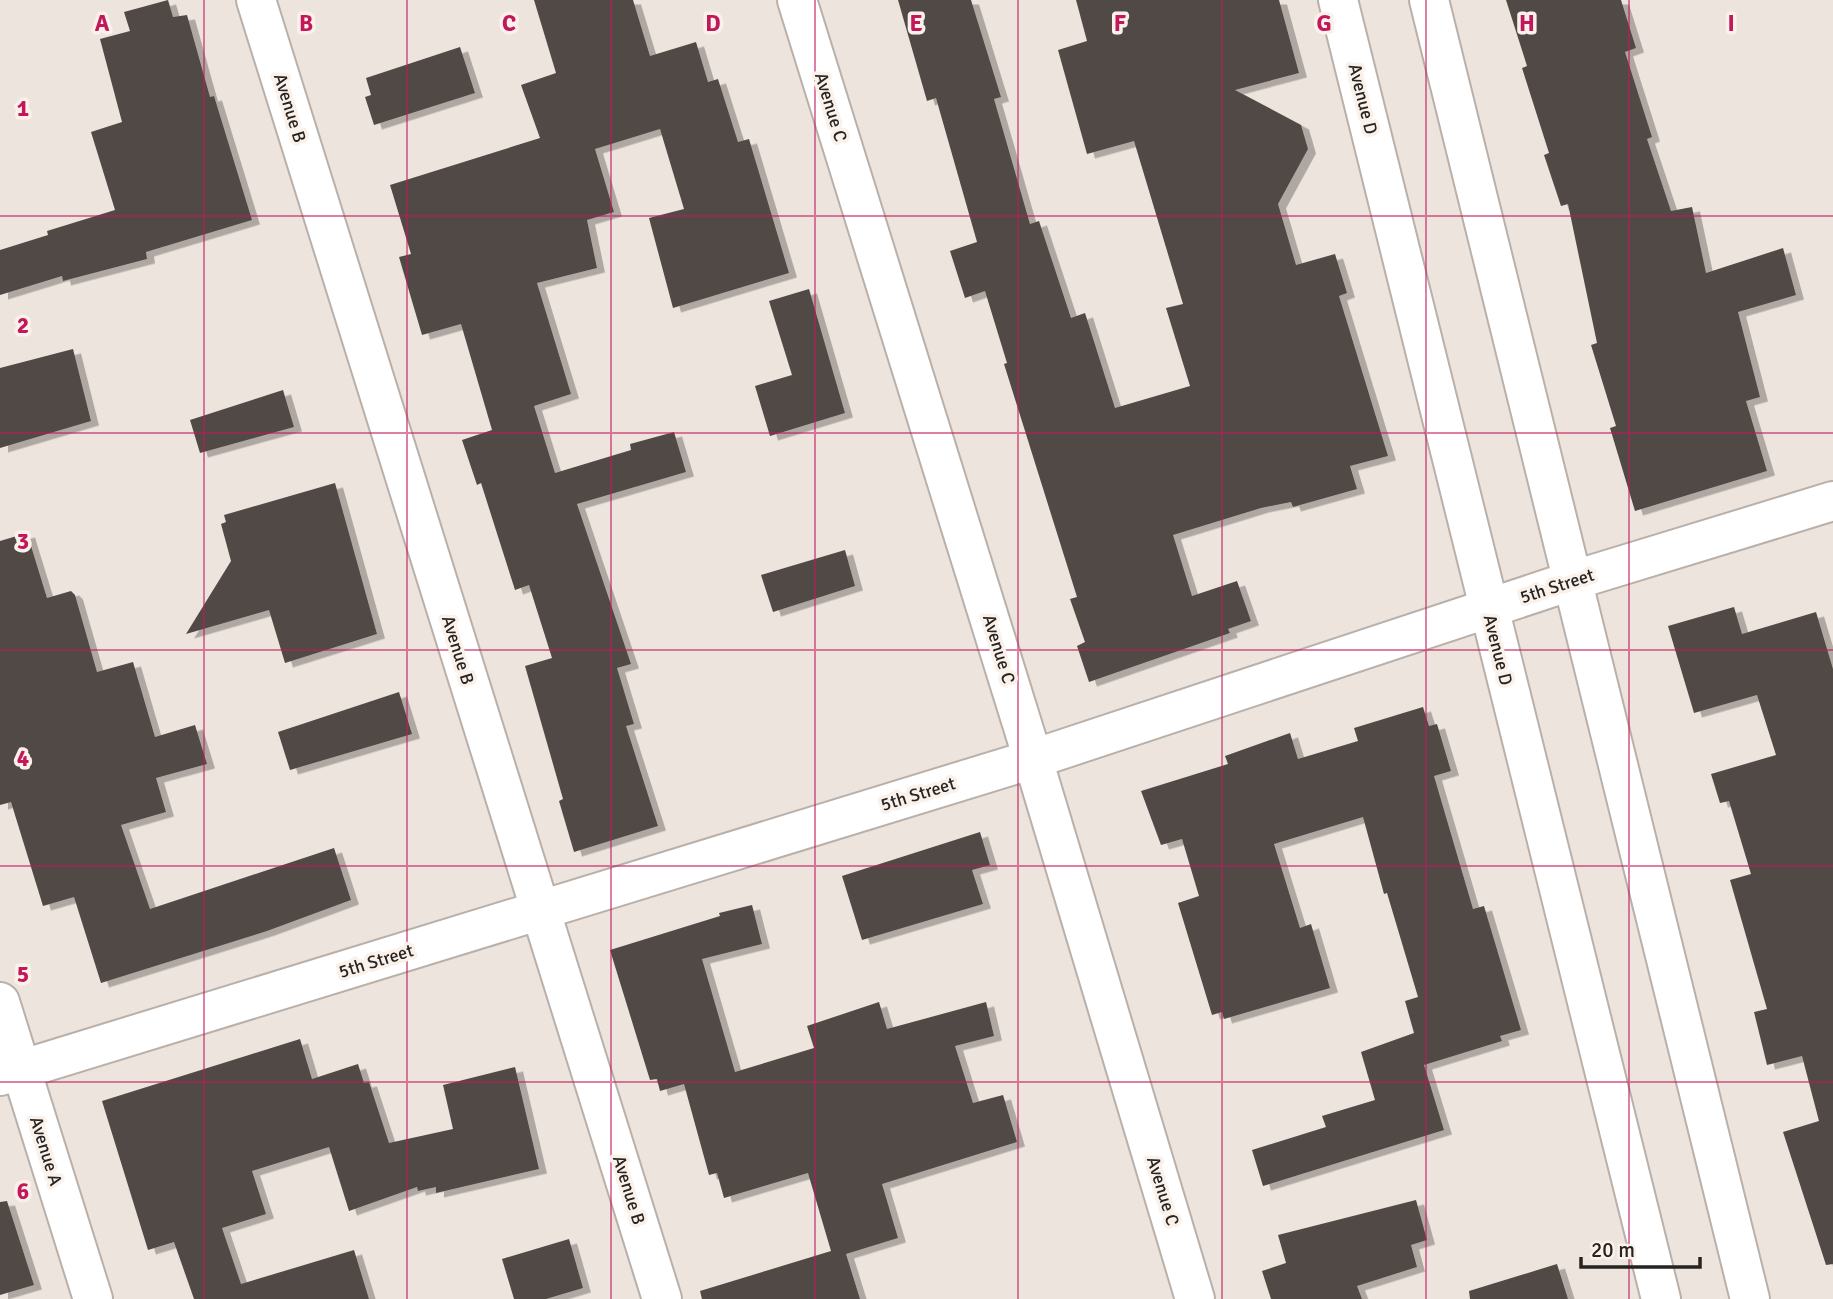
<svg xmlns="http://www.w3.org/2000/svg" width="1833" height="1299" font-family="Signika,sans-serif">
<defs>
<filter id="shadow"><feDropShadow dx="8" dy="4.5" stdDeviation="0" flood-color="#0004"/></filter>
</defs>
<rect width="100%" height="100%" fill="#ede4dd"/>
<path fill="#514a44" filter="url(#shadow)" d="M 168,0 L 173,17 L 187,15 L 210,97 L 214,96 L 252,220 L 146,252 L 147,259 L 63,281 L 62,276 L 0,295 L 0,250 L 48,235 L 47,231 L 115,210 L 91,132 L 122,122 L 100,39 L 130,31 L 124,12 Z
M 534,0 L 633,0 L 650,56 L 696,42 L 708,82 L 718,79 L 738,142 L 749,139 L 789,273 L 673,308 L 649,218 L 684,209 L 660,129 L 595,149 L 614,212 L 587,220 L 597,268 L 537,283 L 571,394 L 534,406 L 555,473 L 631,450 L 630,444 L 674,432 L 686,472 L 577,504 L 631,664 L 617,668 L 634,724 L 626,726 L 658,826 L 574,852 L 559,801 L 563,799 L 525,666 L 552,658 L 529,585 L 515,590 L 481,483 L 477,485 L 462,440 L 492,430 L 461,324 L 422,335 L 399,257 L 411,254 L 390,185 L 540,138 L 521,85 L 556,73 Z
M 898,0 L 971,0 L 1001,97 L 994,99 L 1030,224 L 1039,221 L 1071,318 L 1085,313 L 1115,408 L 1190,386 L 1166,308 L 1183,304 L 1134,141 L 1087,154 L 1058,50 L 1087,41 L 1076,0 L 1279,0 L 1299,73 L 1235,90 L 1301,125 L 1308,149 L 1278,204 L 1296,265 L 1335,254 L 1347,293 L 1339,296 L 1388,456 L 1350,466 L 1357,489 L 1293,507 L 1291,502 L 1261,508 L 1173,535 L 1192,596 L 1237,581 L 1251,621 L 1228,629 L 1230,633 L 1089,682 L 1077,646 L 1085,642 L 1070,599 L 1077,597 L 1004,364 L 1007,363 L 985,291 L 965,298 L 950,251 L 977,242 L 936,98 L 927,101 Z
M 1506,0 L 1621,0 L 1636,48 L 1625,52 L 1652,137 L 1647,139 L 1671,211 L 1692,207 L 1706,273 L 1783,248 L 1796,295 L 1738,312 L 1760,397 L 1746,401 L 1767,471 L 1635,511 L 1610,428 L 1616,426 L 1591,345 L 1597,343 L 1568,204 L 1561,206 L 1544,155 L 1549,153 L 1522,68 L 1527,66 Z
M 460,47 L 475,93 L 374,125 L 365,97 L 371,95 L 366,78 Z
M 809,289 L 845,413 L 770,436 L 755,386 L 792,375 L 769,301 Z
M 73,349 L 91,421 L 0,448 L 0,368 Z
M 283,390 L 294,427 L 200,453 L 190,420 Z
M 335,483 L 377,634 L 285,663 L 269,610 L 186,634 L 231,561 L 221,524 L 226,522 L 224,515 Z
M 27,533 L 47,598 L 71,591 L 75,595 L 97,672 L 133,662 L 155,737 L 195,725 L 207,764 L 156,778 L 166,812 L 121,825 L 150,909 L 334,848 L 351,900 L 267,931 L 101,983 L 74,897 L 43,906 L 11,802 L 0,805 L 0,541 Z
M 845,550 L 855,586 L 773,612 L 761,575 Z
M 1734,607 L 1742,634 L 1816,612 L 1833,669 L 1833,1264 L 1826,1265 L 1783,1132 L 1819,1121 L 1802,1056 L 1767,1065 L 1754,1012 L 1767,1009 L 1730,880 L 1751,874 L 1729,801 L 1720,803 L 1711,774 L 1776,755 L 1757,695 L 1694,713 L 1668,626 Z
M 399,692 L 412,734 L 290,770 L 278,732 Z
M 1423,707 L 1429,726 L 1437,724 L 1451,771 L 1434,776 L 1473,909 L 1484,906 L 1521,1030 L 1500,1036 L 1502,1041 L 1424,1065 L 1444,1130 L 1263,1186 L 1252,1150 L 1326,1127 L 1322,1116 L 1375,1100 L 1361,1052 L 1414,1033 L 1405,1001 L 1418,997 L 1387,893 L 1384,894 L 1363,817 L 1274,844 L 1300,928 L 1311,924 L 1330,988 L 1224,1019 L 1222,1012 L 1212,1015 L 1178,903 L 1199,896 L 1182,839 L 1161,845 L 1141,791 L 1228,764 L 1225,756 L 1290,733 L 1298,759 L 1358,741 L 1354,728 Z
M 980,832 L 990,865 L 972,870 L 983,904 L 862,940 L 842,876 Z
M 752,905 L 762,944 L 702,959 L 735,1072 L 814,1048 L 807,1026 L 879,1002 L 887,1029 L 986,1002 L 994,1036 L 955,1046 L 973,1103 L 1003,1095 L 1017,1142 L 882,1184 L 898,1238 L 846,1254 L 860,1299 L 702,1299 L 700,1291 L 831,1251 L 808,1173 L 724,1198 L 717,1173 L 709,1175 L 684,1084 L 660,1091 L 657,1079 L 650,1080 L 610,950 L 720,916 L 719,913 Z
M 300,1039 L 312,1079 L 358,1064 L 364,1083 L 369,1082 L 389,1143 L 453,1129 L 443,1085 L 515,1067 L 539,1169 L 436,1193 L 436,1187 L 418,1191 L 417,1187 L 349,1211 L 329,1147 L 252,1171 L 266,1214 L 222,1228 L 241,1284 L 354,1250 L 369,1299 L 194,1299 L 174,1242 L 148,1250 L 102,1101 Z
M 1416,1200 L 1427,1240 L 1411,1245 L 1417,1267 L 1357,1286 L 1362,1299 L 1271,1299 L 1262,1271 L 1286,1263 L 1278,1235 Z
M 7,1201 L 34,1285 L 0,1295 L 0,1202 Z
M 569,1239 L 583,1288 L 546,1299 L 514,1299 L 502,1259 Z
M 1557,1264 L 1568,1299 L 1470,1299 L 1469,1291 Z"/>
<g fill="none" stroke-linecap="round" stroke-linejoin="round">
<g stroke="#b8b0a9" stroke-width="42">
<path id="minor" d="M 256,0 L 662,1299
M 797,0 L 1033,759 L 1195,1299
M 1338,0 L 1661,1299
M 1429,0 L 1750,1299
M 0,1002 L 93,1299
M 0,1076 L 1033,759 L 1571,581 L 1833,501"/>
</g>
<use href="#minor" stroke="#fff" stroke-width="38"/>
</g>
<path fill="none" stroke="#c2185b" stroke-width="2" stroke-opacity="0.55" d="M 204,0 L 204,1299M 407,0 L 407,1299M 611,0 L 611,1299M 815,0 L 815,1299M 1018,0 L 1018,1299M 1222,0 L 1222,1299M 1426,0 L 1426,1299M 1629,0 L 1629,1299M 0,216 L 1833,216M 0,433 L 1833,433M 0,650 L 1833,650M 0,866 L 1833,866M 0,1082 L 1833,1082"/>
<g text-anchor="middle" dominant-baseline="central" stroke-width="7" stroke-linejoin="round" paint-order="stroke">
<g font-size="18" fill="#262321" stroke="#faf1ea">
<text transform="translate(1363 99) rotate(76)">Avenue D</text>
<text transform="translate(831 107) rotate(73)">Avenue C</text>
<text transform="translate(290 108) rotate(73)">Avenue B</text>
<text transform="translate(1557 586) rotate(-18)">5th Street</text>
<text transform="translate(999 649) rotate(73)">Avenue C</text>
<text transform="translate(458 650) rotate(73)">Avenue B</text>
<text transform="translate(1498 650) rotate(76)">Avenue D</text>
<text transform="translate(918 794) rotate(-17)">5th Street</text>
<text transform="translate(376 961) rotate(-17)">5th Street</text>
<text transform="translate(46 1151) rotate(73)">Avenue A</text>
<text transform="translate(629 1190) rotate(73)">Avenue B</text>
<text transform="translate(1163 1191) rotate(73)">Avenue C</text>
</g>
</g>
<g font-size="23" text-anchor="middle" font-weight="bold" fill="#c2185b" stroke="#faf1ea" stroke-width="7" stroke-linejoin="round" paint-order="stroke">
<text x="102" y="31">A</text>
<text x="306" y="31">B</text>
<text x="509" y="31">C</text>
<text x="713" y="31">D</text>
<text x="916" y="31">E</text>
<text x="1120" y="31">F</text>
<text x="1324" y="31">G</text>
<text x="1527" y="31">H</text>
<text x="1731" y="31">I</text>
<text x="23" y="116">1</text>
<text x="23" y="333">2</text>
<text x="23" y="549">3</text>
<text x="23" y="766">4</text>
<text x="23" y="982">5</text>
<text x="23" y="1199">6</text>
</g>
<path d="M1581 1257v10h119v-10" fill="none" stroke="#262321" stroke-width="3.5"/>
<text x="1591" y="1257" font-size="21" fill="#262321" stroke="#faf1ea" stroke-width="5" paint-order="stroke">20 m</text>
</svg>
